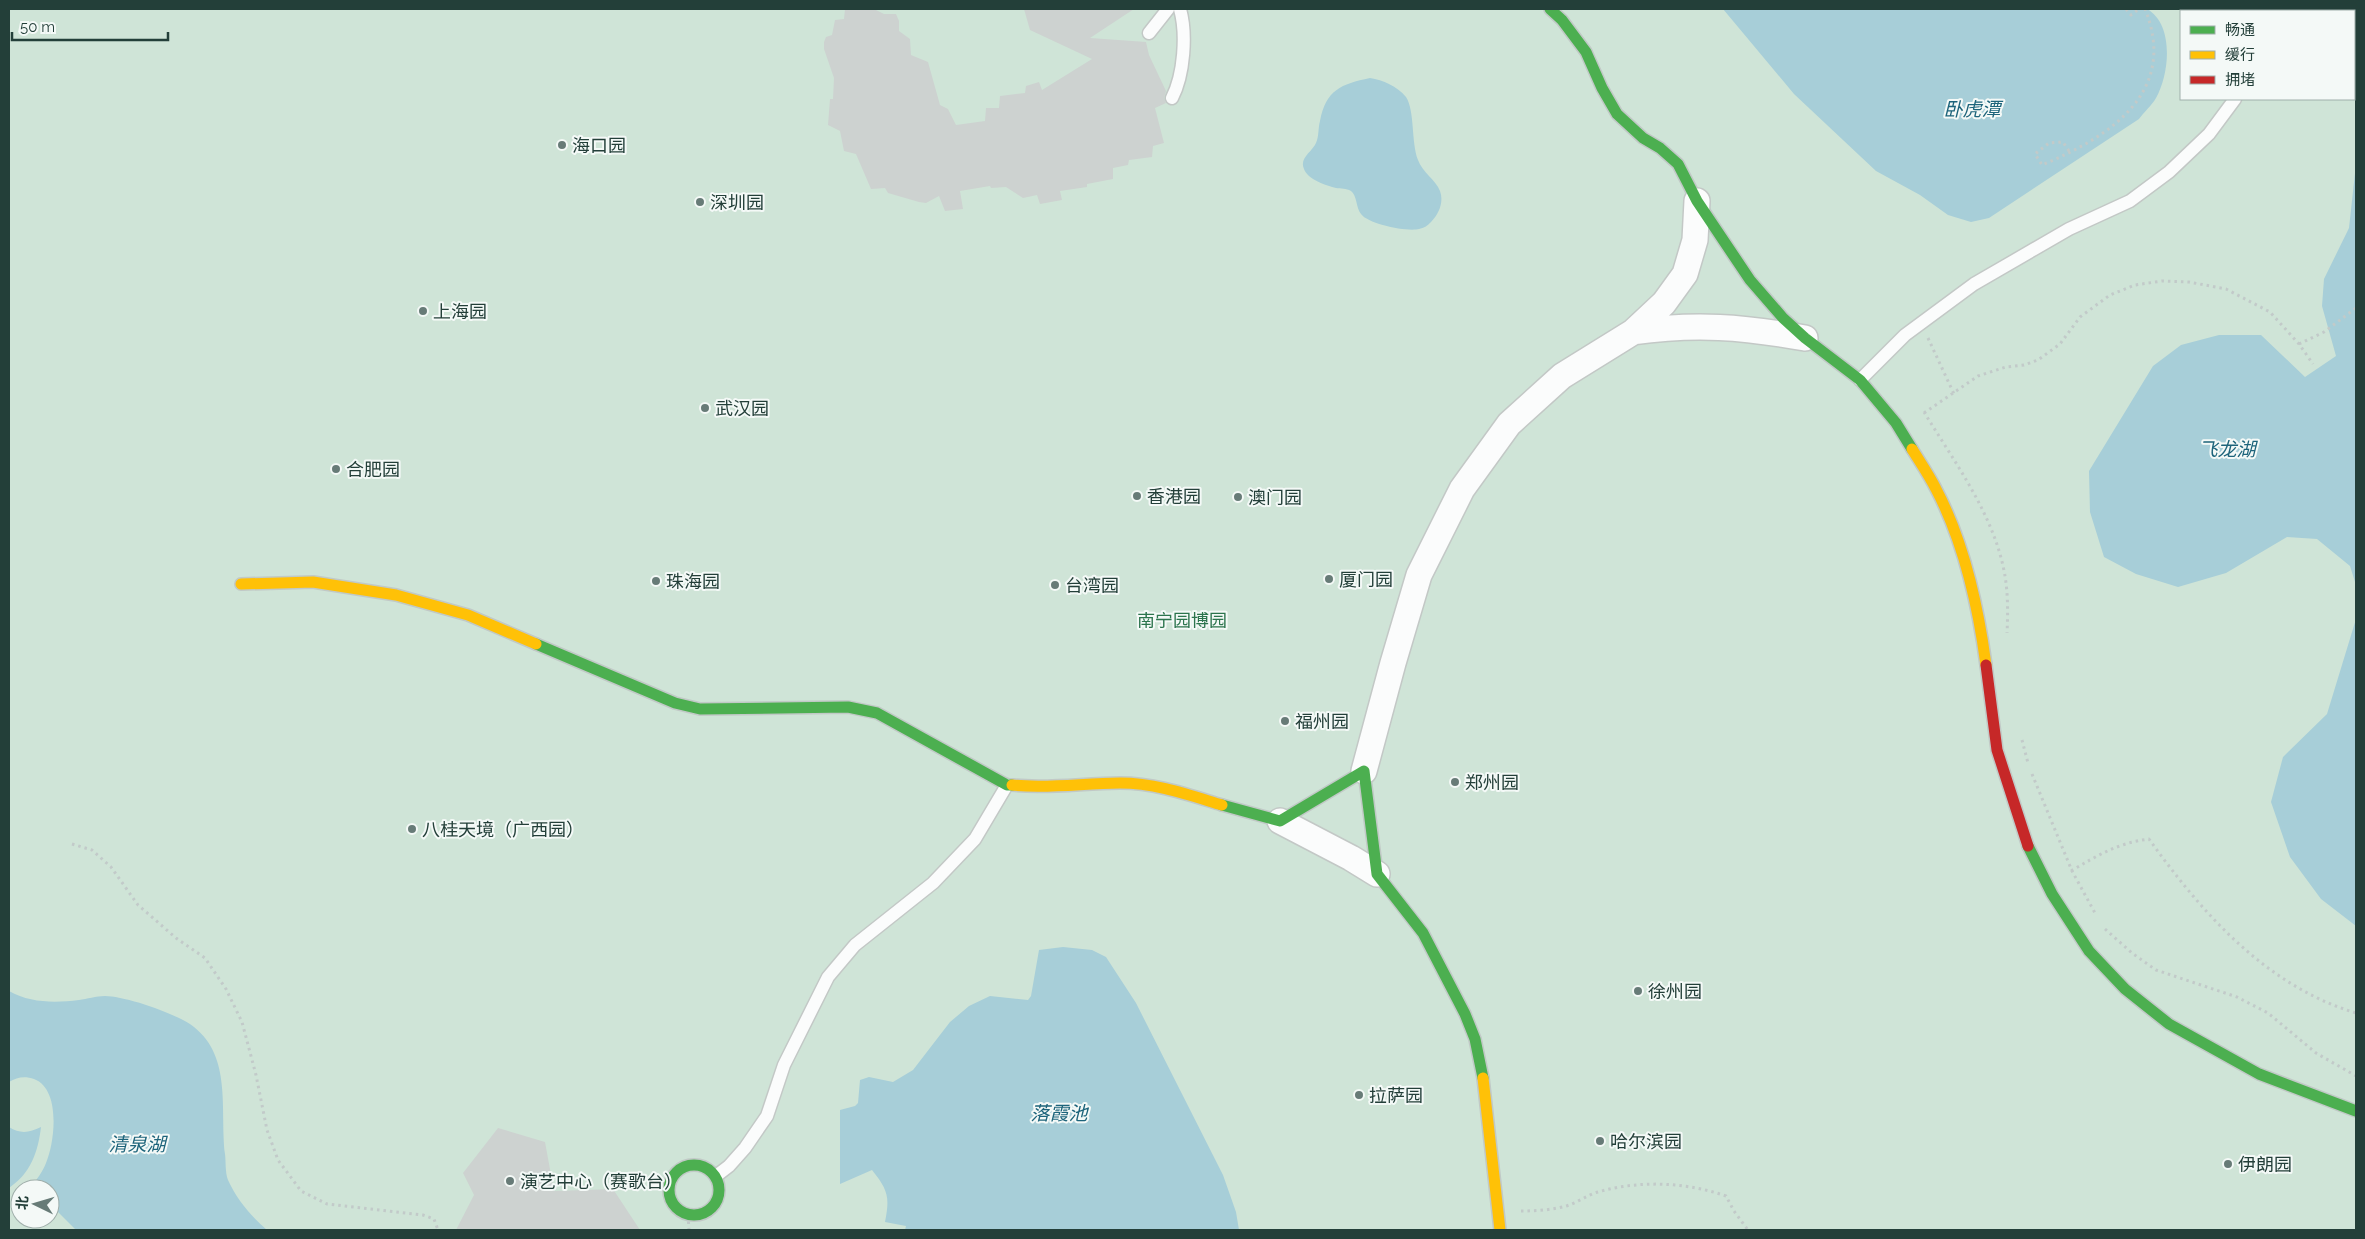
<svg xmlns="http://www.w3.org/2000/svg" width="2365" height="1239" font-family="Raleway,'Noto Sans SC',sans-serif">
<rect width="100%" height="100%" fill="#e6ebe9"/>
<path fill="#cfe4d7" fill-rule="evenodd" d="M 9,9 L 2356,9 L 2356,1230 L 9,1230 ZM 2181,11 L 2354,11 L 2354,99 L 2181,99 ZM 20,1189 L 50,1189 L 50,1219 L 20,1219 Z"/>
<path fill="#a7ced8" d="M 1723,9 L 2147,9 C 2174,24 2170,73 2156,98 C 2152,105 2144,112 2139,119 L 1989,218 L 1971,222 L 1948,215 L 1920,195 L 1876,171 L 1794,94 Z
M 1370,78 C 1383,80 1397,86 1406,97 C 1415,111 1411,142 1418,160 C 1422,172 1436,180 1440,191 C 1444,202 1439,214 1431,222 C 1427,226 1424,228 1419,229 C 1407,232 1368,224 1361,214 C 1356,208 1357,195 1351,191 C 1346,188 1341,189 1336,188 C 1327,186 1307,179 1304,169 C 1299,158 1312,152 1316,143 C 1319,137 1318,128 1320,121 C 1326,90 1341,84 1370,78 Z
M 2356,164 L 2356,585 L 2350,566 L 2317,539 L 2287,537 L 2226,573 L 2178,587 L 2136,574 L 2104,557 L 2090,512 L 2089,471 L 2153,366 L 2181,345 L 2219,335 L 2261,335 L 2305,377 L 2336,356 L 2322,306 L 2324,279 L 2349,228 Z
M 2356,619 L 2356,926 L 2321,899 L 2290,857 L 2271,802 L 2283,757 L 2327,714 Z
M 1063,947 L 1092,950 L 1106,957 L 1136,1003 L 1223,1175 L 1236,1212 L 1239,1230 L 905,1230 L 906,1226 L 885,1222 C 890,1197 888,1190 872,1170 L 840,1184 L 840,1110 L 855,1106 L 858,1103 L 860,1080 L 869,1077 L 893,1082 L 913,1070 L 950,1022 L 969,1006 L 990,996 L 1028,1000 L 1031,996 L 1039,950 Z
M 9,991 C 30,1003 55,1003 79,1000 C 87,999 96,996 105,996 C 125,996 178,1014 194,1027 C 232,1057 220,1109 225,1154 C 226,1162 225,1172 228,1180 C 237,1200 251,1216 267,1230 L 76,1230 L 50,1204 L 50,1189 L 35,1189 L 32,1186 C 37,1179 43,1171 46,1163 C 55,1142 61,1089 34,1079 C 25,1076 17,1077 9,1082 Z
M 9,1127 C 20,1134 29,1133 41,1127 C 38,1152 31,1173 9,1188 Z"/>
<path fill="#cdd2d0" d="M 845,9 L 874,9 L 884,14 L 896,14 L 899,21 L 899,31 L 910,39 L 911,55 L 928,62 L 940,105 L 948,109 L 956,125 L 985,121 L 986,108 L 999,108 L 1000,96 L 1025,93 L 1026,86 L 1039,82 L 1042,90 L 1092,59 L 1030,30 L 1024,9 L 1134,9 L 1090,38 L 1146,42 L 1149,55 L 1166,91 L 1164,98 L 1166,103 L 1155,108 L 1164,143 L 1153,146 L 1152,157 L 1129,160 L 1128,165 L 1113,168 L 1113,179 L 1087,184 L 1087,187 L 1060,191 L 1062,200 L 1040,204 L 1037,195 L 1023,198 L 1006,187 L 991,188 L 990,186 L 960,191 L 963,209 L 945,211 L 939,196 L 926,203 L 919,202 L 888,193 L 885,188 L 871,189 L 856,154 L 844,151 L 840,131 L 828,125 L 830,99 L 833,99 L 834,78 L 824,49 L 824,42 L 826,37 L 832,35 L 835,20 L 844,19 Z
M 498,1128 L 545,1142 L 554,1191 L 613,1189 L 640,1230 L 456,1230 L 474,1195 L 463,1173 Z"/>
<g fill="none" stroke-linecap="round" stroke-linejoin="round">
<g stroke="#c3c8c6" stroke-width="15">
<path id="lane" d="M 2283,11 L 2284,9
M 1149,33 L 1168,9
M 1172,98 C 1184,75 1187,34 1180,9
M 1860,380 L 1905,335 L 1974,284 L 2069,229 L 2130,201 L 2169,172 L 2209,134 L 2235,99
M 716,1176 L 729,1166 L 745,1148 L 767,1116 L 784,1065 L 828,977 L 855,945 L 933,883 L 975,839 L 1007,785"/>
</g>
<g stroke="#c3c8c6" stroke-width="28">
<path id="street" d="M 1633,332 C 1696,323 1743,327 1805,338
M 1364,771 L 1393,663 L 1419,575 L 1462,489 L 1509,424 L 1562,376 L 1633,332 L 1664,303 L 1685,274 L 1695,240 L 1697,201
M 1280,821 L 1351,858 L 1377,874"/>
</g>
<g stroke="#c1c9c6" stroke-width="14">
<path id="fast" d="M 1550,9 L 1562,20 L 1586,52 L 1602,88 L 1617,114 L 1643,138 L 1660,148 L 1678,164 L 1697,201 L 1750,280 L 1783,318 L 1805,338 L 1860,380 L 1896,423 L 1912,449
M 536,644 L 675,703 L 700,709 L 848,707 L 877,713 L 1007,785 L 1012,785
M 1222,805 L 1280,821 L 1364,771 L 1377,874 L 1423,933 L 1465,1014 L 1475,1039 L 1483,1078
M 2028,846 L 2052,894 L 2089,951 L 2125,989 L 2169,1024 L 2259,1074 L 2356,1111
M669 1190a25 25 0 1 1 50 0a25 25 0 1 1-50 0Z"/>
</g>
<g stroke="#c1c9c6" stroke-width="14">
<path id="slow" d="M 1912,449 C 1920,462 1929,475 1936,489 C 1964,542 1978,605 1986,665
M 241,584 L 313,582 L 396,595 L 468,615 L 536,644
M 1012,785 C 1048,789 1084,783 1120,783 C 1156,783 1189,795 1222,805
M 1483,1078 L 1500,1230"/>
</g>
<g stroke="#c1c9c6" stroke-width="14">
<path id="jam" d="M 1986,665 L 1997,750 L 2028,846"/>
</g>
<path stroke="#c2cac9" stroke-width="3" stroke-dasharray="2.5 4" stroke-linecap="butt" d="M 2126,9 L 2131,15 L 2139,9
M 2254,9 L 2257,11
M 2354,55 L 2356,56
M 2069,151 L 2063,142 L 2049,143 L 2035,154 L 2042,165 C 2109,137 2179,93 2145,9
M 1928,338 L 1954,394
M 2299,344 L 2324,332 L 2356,308
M 1924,412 C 1955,463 1995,516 2005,576 C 2008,594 2008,614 2007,633
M 1924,413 L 1978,376 L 2006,367 L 2024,365 L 2038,360 L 2060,344 L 2080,317 L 2110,295 L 2135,285 L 2162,281 L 2189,282 L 2226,289 L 2270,312 L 2299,344 L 2313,364
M 2022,740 L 2028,763
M 2032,774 L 2072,871 L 2095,913
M 72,844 L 92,850 L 111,867 L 138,905 L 176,938 L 205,958 L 226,989 L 242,1022 L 256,1075 L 267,1130 L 278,1160 L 301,1191 L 327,1204 L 423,1215 L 434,1219 L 438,1230
M 2071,871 C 2098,855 2118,843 2149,839 C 2202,913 2266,986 2356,1013
M 2105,929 L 2132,953 L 2156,970 L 2237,997 L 2268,1013 L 2316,1053 L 2356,1076
M 1521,1211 C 1536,1211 1552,1210 1566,1206 C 1577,1203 1587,1195 1598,1192 C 1639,1180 1686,1182 1726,1196 L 1734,1211 L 1748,1230
M 688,1215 L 689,1230"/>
<use href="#lane" stroke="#fbfcfc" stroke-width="12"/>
<use href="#street" stroke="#fbfcfc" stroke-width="25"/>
<use href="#fast" stroke="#4caf50" stroke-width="11"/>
<use href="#slow" stroke="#ffc107" stroke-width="11"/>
<use href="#jam" stroke="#c62828" stroke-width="11"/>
</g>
<g fill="#677b77" stroke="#f4f9f7" stroke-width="2">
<circle cx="562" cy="145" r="5"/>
<circle cx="700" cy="202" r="5"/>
<circle cx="423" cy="311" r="5"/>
<circle cx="705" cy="408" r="5"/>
<circle cx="336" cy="469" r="5"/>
<circle cx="1137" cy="496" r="5"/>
<circle cx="1238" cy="497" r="5"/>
<circle cx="1329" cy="579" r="5"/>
<circle cx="656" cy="581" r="5"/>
<circle cx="1055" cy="585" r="5"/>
<circle cx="1285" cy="721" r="5"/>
<circle cx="1455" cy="782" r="5"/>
<circle cx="412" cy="829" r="5"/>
<circle cx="1638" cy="991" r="5"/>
<circle cx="1359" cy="1095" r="5"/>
<circle cx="1600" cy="1141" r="5"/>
<circle cx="2228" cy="1164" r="5"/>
<circle cx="510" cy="1181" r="5"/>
</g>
<g text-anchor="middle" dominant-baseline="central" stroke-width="4" stroke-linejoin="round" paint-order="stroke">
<g font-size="18" fill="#233f39" stroke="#f4f9f7" text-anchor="start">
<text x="572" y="145">海口园</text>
<text x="710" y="202">深圳园</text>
<text x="433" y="311">上海园</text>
<text x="715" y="408">武汉园</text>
<text x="346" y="469">合肥园</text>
<text x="1147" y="496">香港园</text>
<text x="1248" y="497">澳门园</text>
<text x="1339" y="579">厦门园</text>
<text x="666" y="581">珠海园</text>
<text x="1065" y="585">台湾园</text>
<text x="1295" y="721">福州园</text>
<text x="1465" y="782">郑州园</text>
<text x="422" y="829">八桂天境（广西园）</text>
<text x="1648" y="991">徐州园</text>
<text x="1369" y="1095">拉萨园</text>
<text x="1610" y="1141">哈尔滨园</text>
<text x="2238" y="1164">伊朗园</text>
<text x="520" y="1181">演艺中心（赛歌台）</text>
</g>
<g font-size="18" fill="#2d754e" stroke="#f4f9f7">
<text x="1182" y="620">南宁园博园</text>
</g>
<g font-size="19" font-style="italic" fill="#1d647b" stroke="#f4f9f7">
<text x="1972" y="109">卧虎潭</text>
<text x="2227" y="449">飞龙湖</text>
<text x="1059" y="1113">落霞池</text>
<text x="137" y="1144">清泉湖</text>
</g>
</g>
<rect width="2365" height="1239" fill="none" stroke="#233f39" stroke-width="20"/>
<rect x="2180" y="10" width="175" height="90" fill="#f4f9f7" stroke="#a0afab"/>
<rect x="2190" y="26" width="25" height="8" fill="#4caf50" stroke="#a0afab"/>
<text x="2225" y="35" font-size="15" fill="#233f39">畅通</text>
<rect x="2190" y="51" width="25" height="8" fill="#ffc107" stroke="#a0afab"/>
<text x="2225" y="60" font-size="15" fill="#233f39">缓行</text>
<rect x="2190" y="76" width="25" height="8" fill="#c62828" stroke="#a0afab"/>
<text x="2225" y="85" font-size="15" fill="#233f39">拥堵</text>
<g transform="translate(35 1204) rotate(275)"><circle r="24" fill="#f4f9f7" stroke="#a0afab"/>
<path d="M0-4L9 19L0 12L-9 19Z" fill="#677b77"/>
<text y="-8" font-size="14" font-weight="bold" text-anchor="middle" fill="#233f39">北</text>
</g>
<path d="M12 32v8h156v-8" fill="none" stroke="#233f39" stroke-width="2.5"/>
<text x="20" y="32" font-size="15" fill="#233f39" stroke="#f4f9f7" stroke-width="4" paint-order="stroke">50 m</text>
</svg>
